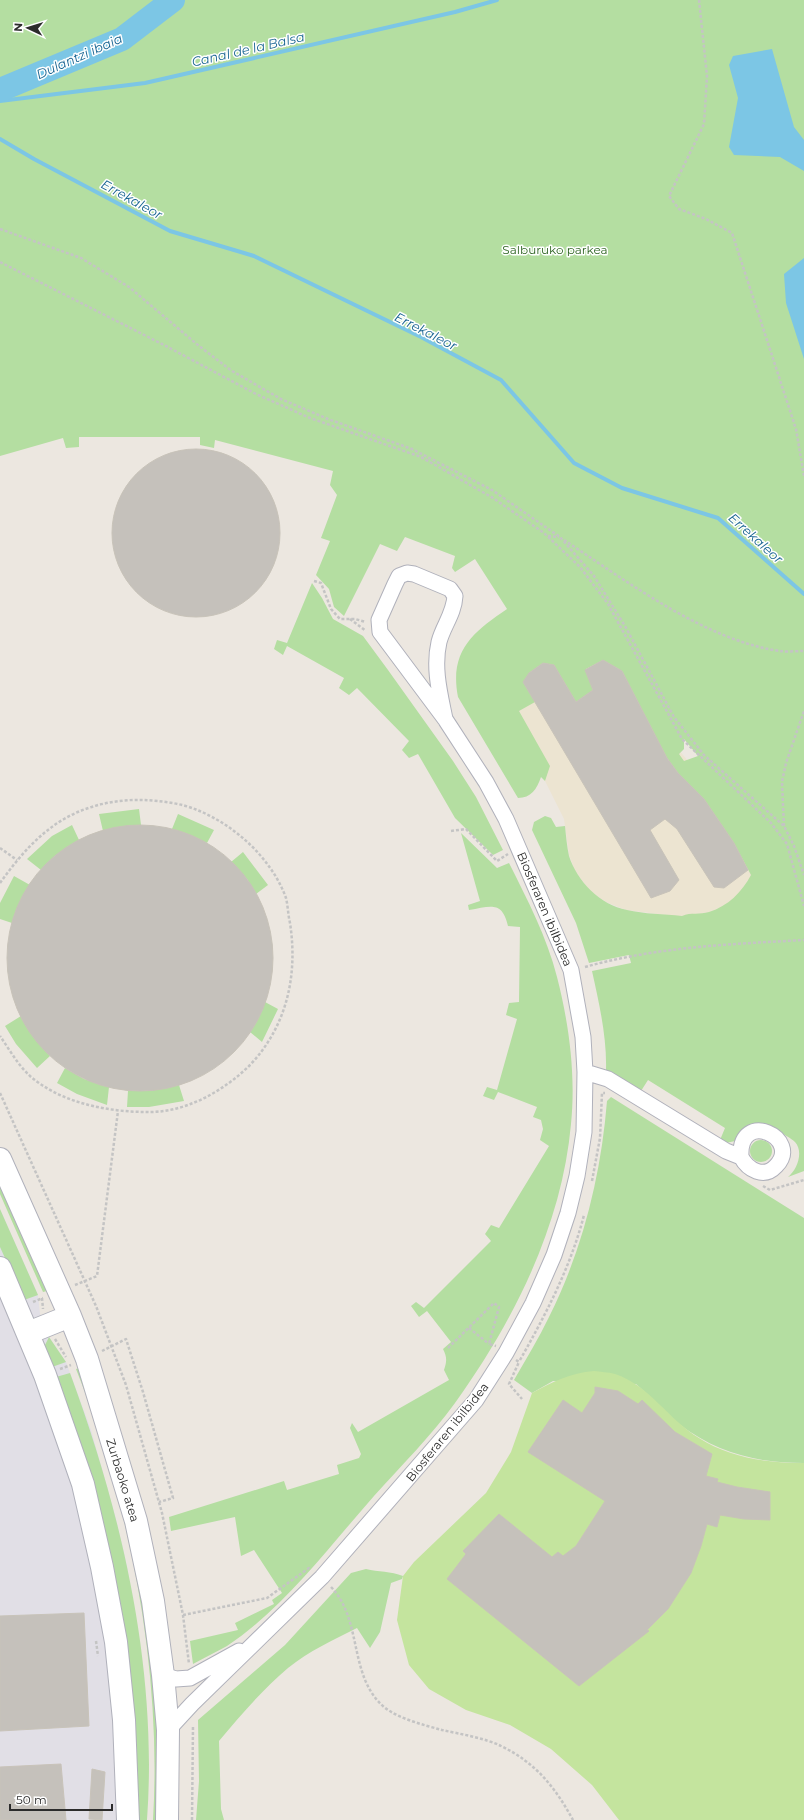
<svg xmlns="http://www.w3.org/2000/svg" width="804" height="1820" font-family="Montserrat,sans-serif">
<rect width="100%" height="100%" fill="#ece7e0"/>
<path fill="#e1dfe6" d="M 0,1209 L 38,1295 L 40,1314 L 49,1337 L 66,1362 L 70,1373 L 91,1430 L 116,1519 L 127,1566 L 141,1657 L 148,1740 L 147,1820 L 0,1820 Z"/>
<path fill="#ece4d1" d="M 608,643 L 678,749 L 752,836 L 751,884 L 727,909 L 689,918 L 626,910 L 606,902 L 590,891 L 575,871 L 569,855 L 564,819 L 545,781 L 531,764 L 500,665 Z"/>
<path fill="#b4dea1" fill-rule="evenodd" d="M 0,0 L 804,0 L 804,1171 L 788,1177 C 797,1170 804,1152 795,1142 C 791,1138 784,1135 779,1131 L 726,1143 L 720,1140 L 725,1128 L 648,1080 L 641,1091 L 606,1070 C 607,1037 599,1003 592,971 L 631,963 L 629,955 L 589,963 L 576,923 L 532,830 L 534,822 L 545,816 L 551,818 L 556,827 L 565,826 C 566,836 567,847 569,856 C 577,881 600,905 627,910 C 644,914 664,914 682,916 C 691,912 700,915 709,912 C 728,906 742,892 751,875 L 734,843 L 704,799 L 678,773 L 667,758 L 622,671 L 603,660 L 586,669 L 593,690 L 576,702 L 554,665 L 543,663 L 529,673 L 535,702 L 519,711 L 550,766 L 545,781 L 541,777 C 537,789 531,798 518,798 L 458,697 C 449,651 473,632 507,609 L 475,559 L 455,572 L 452,568 L 455,556 L 405,537 L 397,551 L 380,544 L 344,616 L 334,607 L 329,589 L 316,575 L 330,541 L 321,538 L 337,495 L 330,485 L 333,471 L 215,440 L 214,448 L 200,445 L 200,437 L 79,437 L 79,447 L 66,448 L 63,438 L 0,456 ZM 684,739 L 698,756 L 684,761 L 679,754 L 684,749 Z
M 312,583 L 322,598 L 333,619 L 363,636 L 388,670 L 453,761 L 476,797 L 503,850 L 493,855 L 455,818 L 418,754 L 409,758 L 402,750 L 409,741 L 357,688 L 349,695 L 339,688 L 344,678 L 287,646 L 283,655 L 274,649 L 277,640 L 287,643 Z
M 139,809 L 141,825 L 103,831 L 99,814 Z
M 178,814 L 214,830 L 207,843 L 172,829 Z
M 72,825 L 79,840 L 55,856 L 41,870 L 27,859 L 52,836 Z
M 461,833 L 497,868 L 509,863 C 527,899 547,937 557,977 C 569,1024 576,1075 571,1124 C 562,1225 514,1321 455,1403 C 431,1436 401,1466 374,1496 C 328,1548 285,1607 227,1646 C 216,1652 204,1658 193,1664 L 190,1641 L 238,1630 L 235,1623 L 274,1604 L 272,1600 L 282,1593 L 254,1550 L 241,1556 L 235,1517 L 171,1531 L 169,1517 L 284,1481 L 287,1490 L 339,1474 L 337,1465 L 359,1458 L 361,1454 L 350,1428 L 352,1423 L 358,1432 L 449,1380 L 444,1370 C 447,1361 447,1357 443,1349 L 451,1342 L 427,1311 L 419,1317 L 411,1306 L 416,1302 L 424,1308 L 491,1241 L 485,1234 L 491,1225 L 499,1228 L 549,1146 L 540,1140 L 543,1129 L 541,1120 L 533,1117 L 537,1107 L 498,1092 L 494,1100 L 483,1096 L 487,1087 L 497,1090 L 517,1019 L 506,1015 L 509,1003 L 519,1002 L 520,927 L 508,926 C 502,900 490,907 469,910 L 468,905 L 480,901 Z
M 243,852 L 268,885 L 256,894 L 247,879 L 231,862 Z
M 14,876 L 30,885 L 12,923 L 0,919 L 0,903 Z
M 265,1002 L 278,1009 L 262,1042 L 250,1032 Z
M 21,1016 L 33,1036 L 50,1056 L 37,1068 L 16,1044 L 5,1026 Z
M 65,1068 L 84,1079 L 109,1087 L 107,1105 L 77,1094 L 57,1083 Z
M 179,1085 L 184,1101 L 149,1107 L 127,1107 L 128,1091 L 148,1091 Z
M 611,1097 L 804,1218 L 804,1463 C 757,1463 717,1453 679,1424 C 664,1412 651,1397 636,1384 L 553,1381 L 532,1393 L 514,1380 C 526,1359 539,1338 549,1317 C 583,1249 601,1175 607,1101 Z
M750 1151a11 11 0 1 1 22 0a11 11 0 1 1-22 0Z
M 0,1185 L 47,1291 L 43,1292 L 0,1194 Z
M 0,1209 L 38,1295 L 24,1300 L 0,1247 Z
M 49,1337 L 66,1362 L 52,1367 L 44,1347 Z
M 79,1368 L 128,1526 L 142,1598 L 155,1701 L 158,1748 L 156,1820 L 153,1820 C 162,1672 131,1507 76,1369 Z
M 70,1373 C 122,1514 158,1668 147,1820 L 135,1820 L 136,1790 L 56,1377 Z
M 366,1569 C 378,1572 391,1571 403,1576 L 402,1579 L 391,1583 L 380,1632 L 370,1648 L 357,1628 C 333,1640 309,1651 288,1668 C 263,1689 240,1716 219,1741 L 221,1809 L 224,1820 L 196,1820 L 199,1781 L 198,1720 L 285,1645 L 351,1573 Z"/>
<path fill="#c4e49e" d="M 594,1371 C 600,1372 608,1372 615,1374 C 649,1385 669,1420 699,1438 C 730,1458 768,1463 804,1463 L 804,1820 L 619,1820 L 592,1785 L 551,1749 L 510,1725 L 466,1710 L 429,1689 L 409,1665 L 397,1620 L 403,1576 L 414,1562 L 486,1493 L 511,1452 L 532,1393 C 552,1382 570,1373 594,1371 Z"/>
<path fill="#7cc6e5" d="M 772,49 L 794,127 L 804,140 L 804,171 L 780,157 L 734,155 L 729,147 L 738,98 L 729,65 L 733,56 Z
M 804,258 L 804,359 L 786,303 L 784,274 Z"/>
<g fill="none" stroke-linecap="round" stroke-linejoin="round">
<path stroke="#7cc6e5" stroke-width="4" d="M 0,101 L 145,83 L 455,12 L 497,0
M 0,139 L 34,159 L 170,231 L 254,256 L 421,337 L 501,380 L 574,463 L 622,488 L 718,518 L 804,594"/>
<path stroke="#7cc6e5" stroke-width="24" d="M 0,90 L 122,39 L 173,0"/>
</g>
<path fill="#c5c1bb" stroke="#c8c3b9" d="M112 533a84 84 0 1 1 168 0a84 84 0 1 1-168 0Z
M 603,660 L 622,671 L 667,758 L 678,773 L 704,799 L 734,843 L 748,870 L 724,888 L 714,887 L 677,829 L 665,819 L 650,830 L 679,880 L 670,891 L 651,898 L 523,682 L 529,673 L 543,663 L 554,665 L 576,702 L 593,690 L 585,670 Z
M7 958a133 133 0 1 1 266 0a133 133 0 1 1-266 0Z
M 595,1387 L 618,1391 L 638,1404 L 642,1400 L 675,1432 L 712,1454 L 706,1476 L 718,1479 L 717,1482 L 737,1487 L 770,1492 L 770,1520 L 744,1519 L 720,1515 L 717,1527 L 707,1524 L 701,1546 L 691,1573 L 668,1609 L 647,1630 L 649,1631 L 579,1686 L 447,1579 L 466,1554 L 463,1551 L 499,1514 L 552,1557 L 558,1552 L 563,1556 L 576,1546 L 605,1501 L 528,1452 L 563,1400 L 582,1413 L 595,1393 Z
M 84,1613 L 89,1726 L 0,1731 L 0,1616 Z
M 61,1764 L 66,1820 L 0,1820 L 0,1767 Z
M 92,1769 L 105,1772 L 102,1820 L 89,1819 Z"/>
<g fill="none" stroke-linecap="round" stroke-linejoin="round">
<g stroke="#b0b1bb" stroke-width="17">
<path id="street" d="M 585,1072 L 608,1079 L 726,1151 L 741,1157 C 748,1170 764,1179 776,1166 C 803,1138 738,1108 741,1157
M 163,1675 L 176,1679 L 190,1678 L 239,1651
M 168,1730 L 192,1704 L 322,1577 L 476,1400 L 506,1353 L 533,1303 L 554,1255 L 568,1213 L 577,1176 L 584,1132 L 585,1072 L 583,1037 L 571,970 L 506,819 L 486,782 L 445,719 L 380,632 L 379,620 L 395,584 L 399,576 L 407,573 L 414,574 L 450,589 L 455,596 C 454,614 443,626 439,642 C 433,668 440,694 445,719"/>
</g>
<g stroke="#b0b1bb" stroke-width="24">
<path id="secondary" d="M 0,1159 L 70,1316 L 87,1359 L 136,1521 L 153,1601 L 163,1675 L 168,1730 L 167,1820
M 0,1268 L 45,1375 L 83,1484 L 102,1567 L 116,1642 L 124,1720 L 128,1820
M 28,1333 L 70,1316"/>
</g>
<path stroke="#c4c4c4" stroke-width="2.5" stroke-dasharray="3 2" stroke-linecap="butt" d="M 699,0 L 707,76 L 704,124 L 669,196 L 679,209 L 706,219 L 732,233 L 796,429 L 804,476
M 0,229 L 81,258 L 129,287 L 199,346 L 232,371 L 281,399 L 328,419 L 412,449 L 492,490 L 560,537 L 594,576 L 625,626 L 674,717 L 704,755 L 784,826 L 794,846 L 804,875
M 0,262 L 164,345 L 256,394 L 310,418 L 421,457 L 493,498 L 544,533 L 580,567 L 608,604 L 682,739 L 771,823 L 787,844 L 804,906
M 548,536 L 559,537
M 564,540 C 625,580 706,641 780,651 C 787,652 796,651 804,651
M 314,581 L 321,583 L 331,609 L 340,619 L 355,619 L 366,622
M 350,619 L 366,631
M 784,826 L 782,782 L 786,763 L 804,711
M 451,831 L 466,829 L 497,861 L 508,854
M 0,848 L 17,860
M 0,883 C 18,858 38,834 64,819 C 88,805 117,799 144,800 C 161,801 181,803 197,810 C 235,825 272,859 286,898 C 288,906 288,915 290,923 C 298,975 287,1026 250,1065 C 224,1091 185,1113 147,1112 C 108,1112 61,1103 30,1076 C 18,1065 9,1049 0,1036
M 585,967 C 656,947 730,944 804,940
M 0,1093 L 96,1306 L 126,1385 L 162,1513 L 183,1615 L 189,1664
M 592,1181 L 600,1138 L 602,1093 L 605,1093
M 763,1186 L 770,1190 L 804,1180
M 75,1285 L 97,1276 L 118,1111
M 42,1298 L 43,1309
M 33,1302 L 43,1298
M 469,1328 L 489,1344
M 55,1339 L 66,1357
M 448,1348 L 494,1303 L 499,1307 L 489,1344 L 496,1346
M 102,1351 L 126,1339 L 143,1392 L 173,1498 L 159,1502
M 516,1360 L 519,1362 L 509,1384 L 522,1399
M 520,1360 C 546,1314 571,1266 584,1215
M 60,1369 L 71,1365
M 331,1587 C 363,1620 348,1676 384,1707 C 399,1719 424,1725 442,1730 C 460,1734 485,1738 501,1746 C 536,1763 555,1787 573,1820
M 183,1615 L 267,1598 L 309,1568 L 311,1569
M 96,1641 L 98,1656
M 192,1820 L 193,1725"/>
<use href="#street" stroke="#fff" stroke-width="15"/>
<use href="#secondary" stroke="#fff" stroke-width="22"/>
</g>
<g text-anchor="middle" dominant-baseline="central" stroke-width="3" stroke-linejoin="round" paint-order="stroke">
<g font-size="12" fill="#2d6421" stroke="#fff">
<text x="555" y="249">Salburuko parkea</text>
</g>
<g font-size="12" fill="#2c2c2c" stroke="#fff">
<text transform="translate(545 909) rotate(67)">Biosferaren ibilbidea</text>
<text transform="translate(447 1432) rotate(-51)">Biosferaren ibilbidea</text>
<text transform="translate(123 1480) rotate(73)">Zurbaoko atea</text>
</g>
<g font-size="13" font-style="italic" fill="#196592" stroke="#fff">
<text transform="translate(248 49) rotate(-13)">Canal de la Balsa</text>
<text transform="translate(79 56) rotate(-24)">Dulantzi ibaia</text>
<text transform="translate(132 199) rotate(29)">Errekaleor</text>
<text transform="translate(426 331) rotate(27)">Errekaleor</text>
<text transform="translate(756 538) rotate(42)">Errekaleor</text>
</g>
</g>
<g transform="translate(28 28) rotate(274)" stroke="#ffffff" stroke-width="3" paint-order="stroke">
<path d="M0-3L7 15L0 10L-7 15Z" fill="#2c2c2c"/>
<text y="-6" font-size="11" font-weight="bold" text-anchor="middle" fill="#2c2c2c">N</text>
</g>
<path d="M10 1804v6h102v-6" fill="none" stroke="#2c2c2c" stroke-width="2"/>
<text x="16" y="1804" font-size="12" fill="#2c2c2c" stroke="#ffffff" stroke-width="3" paint-order="stroke">50 m</text>
</svg>
